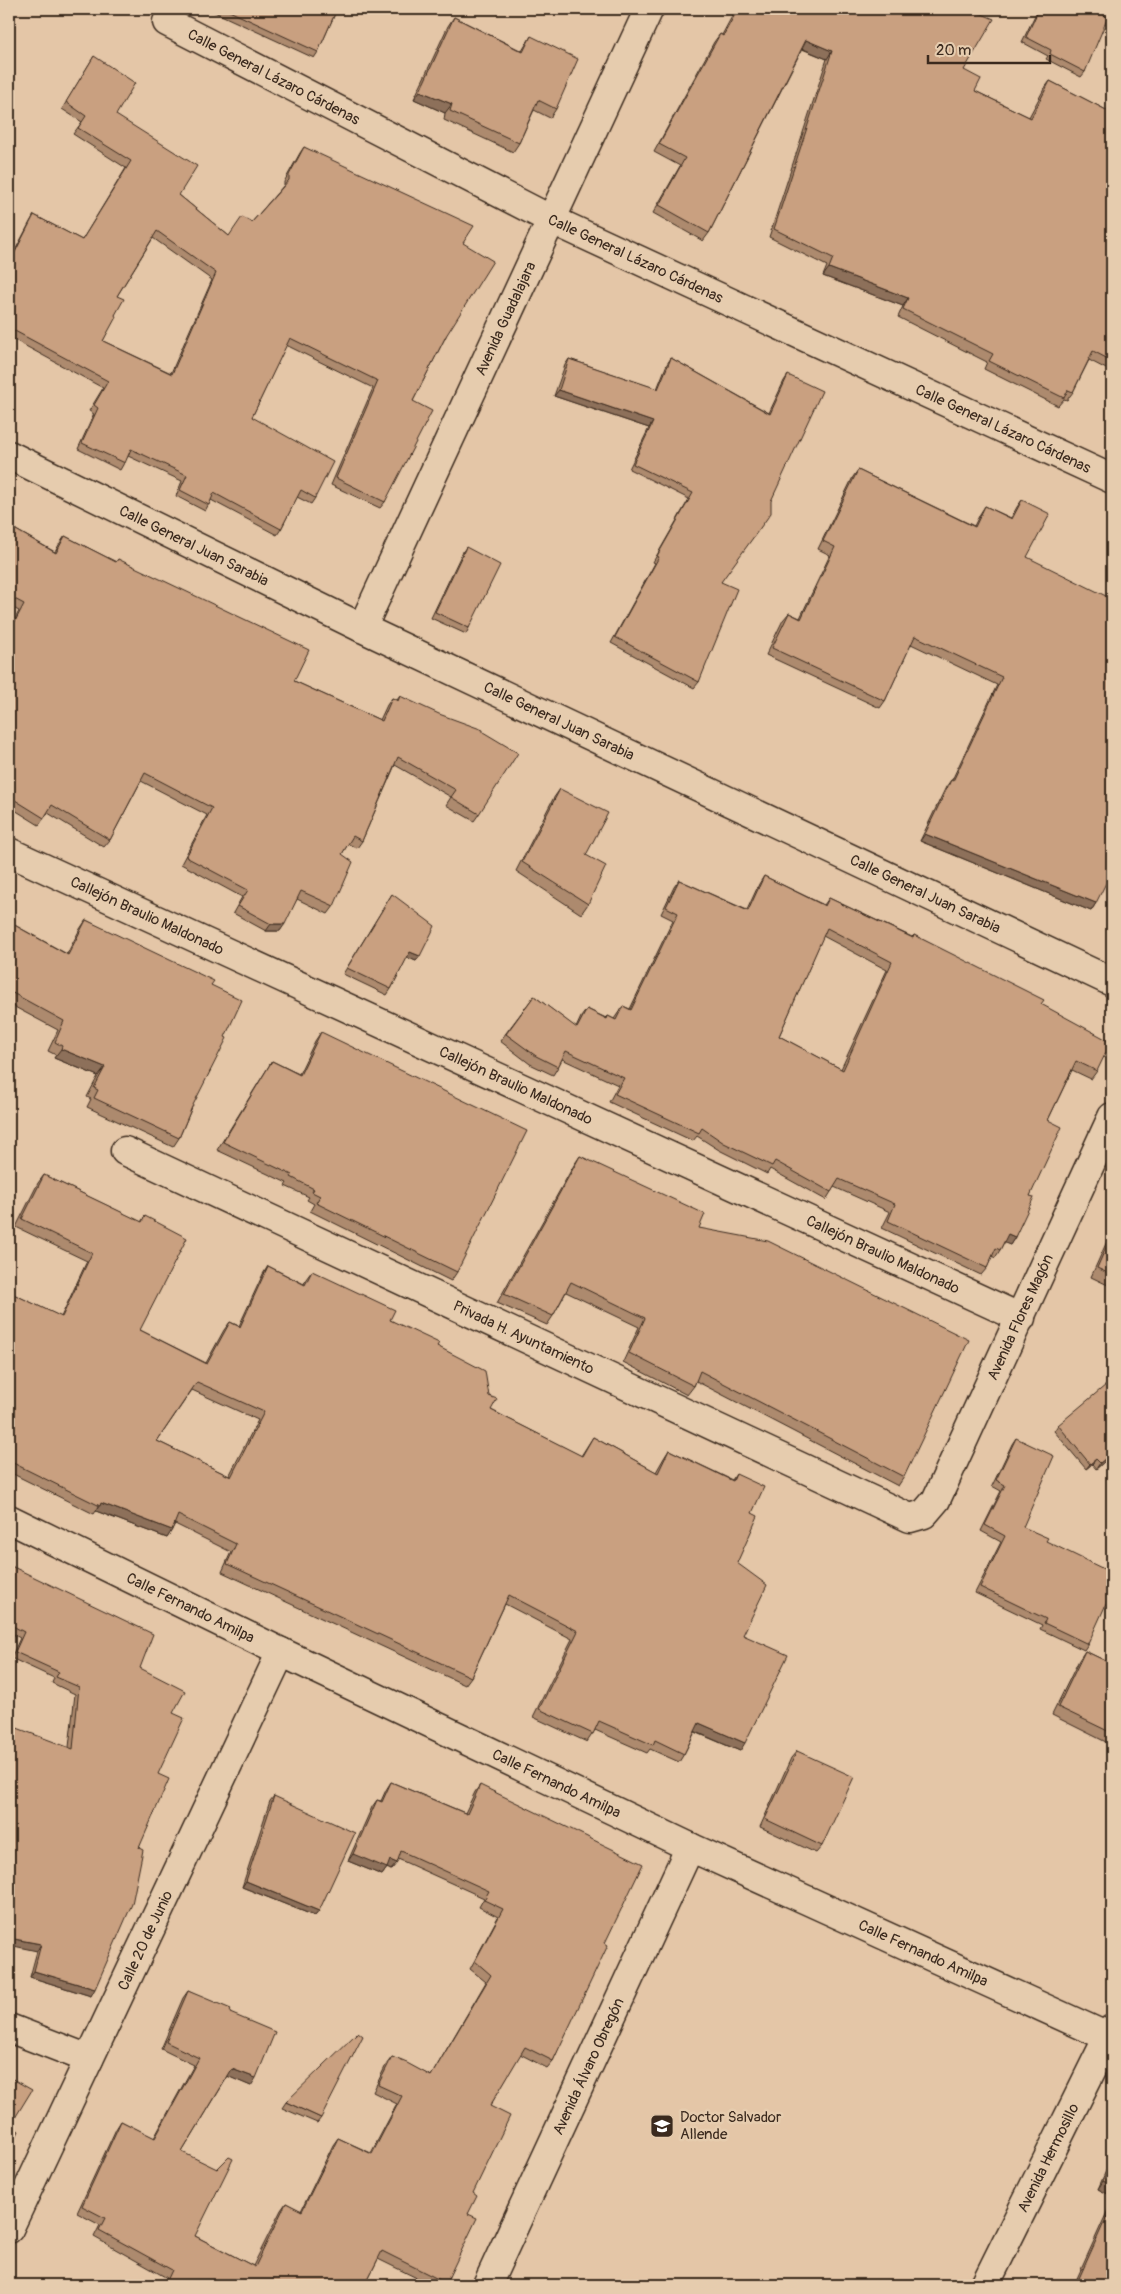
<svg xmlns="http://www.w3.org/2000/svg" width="1121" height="2294" font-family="Pangolin,sans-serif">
<rect width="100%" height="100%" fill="#e4c6a7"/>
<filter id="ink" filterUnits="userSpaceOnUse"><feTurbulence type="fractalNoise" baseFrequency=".02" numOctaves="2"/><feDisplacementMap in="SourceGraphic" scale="10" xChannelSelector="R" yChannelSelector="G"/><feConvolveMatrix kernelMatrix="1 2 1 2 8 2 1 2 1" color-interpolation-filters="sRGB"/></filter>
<g filter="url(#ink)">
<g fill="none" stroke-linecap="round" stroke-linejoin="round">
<g stroke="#3b2a1e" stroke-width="31">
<g id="street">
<path id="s1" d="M 167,22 L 550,219 L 1112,479"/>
<path id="s2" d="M 9,455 L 362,628 L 1112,982"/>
<path id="s3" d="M 362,628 L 649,9"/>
<path id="s4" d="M 9,852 L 1021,1318"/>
<path id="s5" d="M 125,1151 L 910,1518 L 924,1514 L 936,1500 L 1112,1117"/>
<path id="s6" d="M 9,1519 L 281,1652 L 690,1847"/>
<path d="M 9,2028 L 89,2059"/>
<path id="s7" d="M 9,2229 L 281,1652"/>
<path id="s8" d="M 985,2285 L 1108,2037"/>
</g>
</g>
<g stroke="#3b2a1e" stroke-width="31">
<g id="secondary">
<path id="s9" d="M 487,2285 L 690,1847 L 1108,2037 L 1112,2029"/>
</g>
</g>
<use href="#street" stroke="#e6ccae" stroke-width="28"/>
<use href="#secondary" stroke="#e6ccae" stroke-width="28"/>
</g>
<path fill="#ad8a6e" stroke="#3b2a1e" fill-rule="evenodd" d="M 208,9 L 337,9 L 318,52 L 314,58 Z
M 736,9 L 970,9 L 964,70 L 975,91 L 1029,117 L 1044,89 L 1050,81 L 1112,113 L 1112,372 L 1089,360 L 1073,392 L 1067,400 L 1064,399 L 1058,406 L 984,369 L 987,362 L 898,317 L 903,306 L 823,276 L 827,266 L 769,237 L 827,59 L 802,49 L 709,233 L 703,241 L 653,213 L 680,166 L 654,152 L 714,42 L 720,34 L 722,35 Z
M 1038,9 L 1090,9 L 1085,72 L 1081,77 L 1046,59 L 1048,56 L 1022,42 Z
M 454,17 L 522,51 L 531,36 L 556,109 L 550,118 L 534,110 L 519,143 L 513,152 L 444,120 L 445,113 L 414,99 L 448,26 Z
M 94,56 L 116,115 L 179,195 L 229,236 L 252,222 L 284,185 L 284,182 L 300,153 L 304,147 L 463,243 L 446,336 L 413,401 L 385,502 L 380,508 L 331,485 L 373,388 L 286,345 L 252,417 L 315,498 L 311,504 L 297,497 L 281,529 L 277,535 L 211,500 L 205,511 L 176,496 L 182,481 L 128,456 L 120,470 L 78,449 L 94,414 L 89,411 L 103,388 L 9,337 L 9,338 L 9,262 L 30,222 L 34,215 L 82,240 L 126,168 L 73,134 L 82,122 L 62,109 ZM 153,238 L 212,280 L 171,373 L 103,341 L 115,315 L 117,296 Z
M 671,358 L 769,413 L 784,381 L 788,375 L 721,582 L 699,682 L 694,688 L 611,643 L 655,563 L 653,562 L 689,499 L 629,469 L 649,428 L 554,396 L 565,365 L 569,359 L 657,389 L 667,364 Z
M 858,470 L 974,526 L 980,514 L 985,506 L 1011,518 L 1017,507 L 1022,500 L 1027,557 L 1096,903 L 1091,911 L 920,841 L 946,787 L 951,780 L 952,780 L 997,685 L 911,644 L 885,701 L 880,708 L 766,655 L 783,620 L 789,613 L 800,618 L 830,555 L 818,549 L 853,477 Z
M 9,526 L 55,552 L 60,543 L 65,536 L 116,562 L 118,559 L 294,681 L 380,720 L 387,705 L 392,698 L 397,700 L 400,696 L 479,814 L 474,821 L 446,805 L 451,797 L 395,765 L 362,841 L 357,848 L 348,844 L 342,854 L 334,906 L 328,914 L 297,899 L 280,931 L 266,931 L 233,913 L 242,897 L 181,864 L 207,815 L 141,781 L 110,840 L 104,847 L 48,813 L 39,825 L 10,807 L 9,809 L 9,631 L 19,611 L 9,606 Z
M 466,547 L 469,628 L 466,634 L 431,618 L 462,553 Z
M 560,789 L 586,855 L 588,904 L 581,914 L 516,871 L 553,799 Z
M 764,876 L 824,905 L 829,898 L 912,937 L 914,935 L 1041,1004 L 1097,1071 L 1091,1079 L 1072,1070 L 1048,1120 L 1030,1196 L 1015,1237 L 1010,1245 L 1004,1242 L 1000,1250 L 995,1258 L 992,1256 L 987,1268 L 981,1275 L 882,1228 L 890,1212 L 834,1187 L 826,1200 L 770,1169 L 767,1174 L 719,1150 L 697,1136 L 693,1141 L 609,1102 L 618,1085 L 562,1059 L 558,1067 L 553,1075 L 530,1064 L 500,1041 L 534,996 L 576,1028 L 581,1017 L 587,1009 L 606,1018 L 608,1016 L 614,1019 L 623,1006 L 630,1009 L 673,920 L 661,914 L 674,887 L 679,880 L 747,910 L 759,884 ZM 823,936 L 887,970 L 841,1069 L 779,1036 Z
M 392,894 L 420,956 L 416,961 L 407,957 L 391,989 L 387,995 L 343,974 Z
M 86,920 L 211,985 L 192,1107 L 179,1138 L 173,1147 L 87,1107 L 91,1099 L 87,1097 L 98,1076 L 54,1058 L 56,1055 L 48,1051 L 58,1030 L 9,1004 L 9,922 L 67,954 L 80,929 Z
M 321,1032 L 457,1272 L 451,1281 L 310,1211 L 314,1204 L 307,1200 L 309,1197 L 285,1186 L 287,1183 L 217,1150 L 272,1061 L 299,1074 L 315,1041 Z
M 580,1156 L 699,1228 L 904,1477 L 898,1486 L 696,1381 L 694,1386 L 687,1395 L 623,1362 L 639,1327 L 566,1292 L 553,1316 L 547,1325 L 497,1303 L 574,1165 Z
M 44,1175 L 141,1222 L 145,1216 L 140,1330 L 206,1363 L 224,1330 L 230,1322 L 239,1326 L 263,1274 L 268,1266 L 304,1284 L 306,1279 L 312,1271 L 390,1320 L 437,1346 L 489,1396 L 491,1410 L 581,1456 L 593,1437 L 656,1472 L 664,1458 L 669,1450 L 732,1480 L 736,1474 L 752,1513 L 737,1563 L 743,1635 L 740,1751 L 695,1732 L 684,1754 L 679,1762 L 650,1749 L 647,1753 L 595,1730 L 587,1742 L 533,1717 L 572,1639 L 505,1604 L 471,1677 L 465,1685 L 222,1572 L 231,1552 L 175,1524 L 167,1538 L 96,1511 L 94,1514 L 9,1472 L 9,1292 L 61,1317 L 87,1261 L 16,1227 L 38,1183 ZM 192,1390 L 258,1420 L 229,1476 L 157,1441 Z
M 1112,1230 L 1112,1287 L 1091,1277 Z
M 1058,1425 L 1112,1455 L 1096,1469 L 1092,1464 L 1086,1469 L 1054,1431 Z
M 1016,1438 L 1023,1527 L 1046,1541 L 1088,1644 L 1084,1650 L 1040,1629 L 1042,1625 L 975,1593 L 1001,1542 L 981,1531 L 1001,1491 L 992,1486 L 1012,1444 Z
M 9,1565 L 140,1668 L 173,1713 L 139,1848 L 91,1996 L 30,1977 L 37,1951 L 69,1747 L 75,1694 L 52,1683 L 54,1678 L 11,1658 L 20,1638 L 9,1632 Z
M 1085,1651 L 1112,1664 L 1112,1745 L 1052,1715 L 1079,1660 Z
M 797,1751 L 822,1846 L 816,1853 L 760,1827 L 791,1758 Z
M 391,1782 L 465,1813 L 475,1792 L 480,1785 L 605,1943 L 553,2061 L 547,2068 L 520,2054 L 490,2106 L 468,2214 L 446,2283 L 444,2285 L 431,2285 L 378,2259 L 365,2285 L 163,2285 L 167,2278 L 94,2237 L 100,2225 L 77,2213 L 116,2129 L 121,2121 L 154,2138 L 194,2065 L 161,2049 L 183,1998 L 188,1991 L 230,2013 L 251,2086 L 228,2076 L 182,2152 L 195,2236 L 253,2266 L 281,2210 L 286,2203 L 301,2211 L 333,2145 L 338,2138 L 371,2153 L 397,2104 L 373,2092 L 386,2065 L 392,2057 L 431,2076 L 486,1982 L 470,1969 L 498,1917 L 479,1907 L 484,1898 L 398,1859 L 391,1870 L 387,1868 L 382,1875 L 348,1861 L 372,1807 L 377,1800 L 381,1801 L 386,1790 Z
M 274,1796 L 319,1911 L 315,1916 L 242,1887 L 270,1801 Z
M 286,2102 L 321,2118 L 317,2123 L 282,2108 Z
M 1112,2157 L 1112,2196 L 1098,2189 Z
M 1112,2201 L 1112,2285 L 1074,2285 Z"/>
<path fill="#8d705a" stroke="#3b2a1e" d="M 806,40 L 832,51 L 827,59 L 801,48 Z
M 420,91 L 452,104 L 445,113 L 414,99 Z
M 829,268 L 908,298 L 903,306 L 823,276 Z
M 559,390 L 653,422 L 649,428 L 554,396 Z
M 925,834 L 1096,903 L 1091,911 L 920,841 Z
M 271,924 L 285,924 L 280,931 L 266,931 Z
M 410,952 L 420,956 L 416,961 L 406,957 Z
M 61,1049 L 105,1067 L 98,1076 L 54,1058 Z
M 1008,1234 L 1015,1237 L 1010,1245 L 1002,1242 Z
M 1112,1453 L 1112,1455 L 1096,1469 L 1100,1463 Z
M 1096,1459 L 1092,1464 L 1086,1469 L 1090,1464 Z
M 101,1503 L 172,1530 L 167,1538 L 96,1511 Z
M 699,1723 L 745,1743 L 740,1751 L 694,1731 Z
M 353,1854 L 390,1860 L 397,1863 L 391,1870 L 387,1868 L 382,1875 L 348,1861 Z
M 246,1881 L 319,1911 L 315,1916 L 242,1887 Z
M 9,1938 L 41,1944 L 37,1951 L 9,1945 Z
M 34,1971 L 95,1989 L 91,1996 L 30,1977 Z
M 232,2069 L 256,2078 L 251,2086 L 227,2076 Z
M 1103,2181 L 1112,2185 L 1112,2196 L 1098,2189 Z"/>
<path fill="#c9a080" stroke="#3b2a1e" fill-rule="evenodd" d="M 225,9 L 337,9 L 318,52 Z
M 738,9 L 970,9 L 994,19 L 964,70 L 981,79 L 975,91 L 1031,118 L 1050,81 L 1112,113 L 1112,361 L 1093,351 L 1073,392 L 1068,390 L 1064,398 L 989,361 L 993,354 L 903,309 L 908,298 L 829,268 L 833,258 L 774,229 L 832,51 L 806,40 L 709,233 L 659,205 L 685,158 L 659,144 L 720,34 L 723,36 Z
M 1039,9 L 1090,9 L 1108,17 L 1085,72 L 1050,54 L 1051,50 L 1026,37 Z
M 454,17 L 523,52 L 531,36 L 578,59 L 556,109 L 538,100 L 519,143 L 450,111 L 452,104 L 420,91 Z
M 94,56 L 135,83 L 116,115 L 197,166 L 179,195 L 229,236 L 242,217 L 252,222 L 289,180 L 289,175 L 304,147 L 474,226 L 463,243 L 493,261 L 446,336 L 413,401 L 432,411 L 385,502 L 336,478 L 378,381 L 290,338 L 252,417 L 333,462 L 315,498 L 301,490 L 281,529 L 214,493 L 209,505 L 180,490 L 187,475 L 131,449 L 125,463 L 82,443 L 98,408 L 94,405 L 108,381 L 13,330 L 9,338 L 9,264 L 34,215 L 82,240 L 131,161 L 78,128 L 86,116 L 66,102 ZM 157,231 L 216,273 L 172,374 L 103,341 L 116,317 L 115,315 L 124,299 L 117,296 Z
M 671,358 L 770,414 L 788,375 L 822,391 L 771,501 L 771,513 L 721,582 L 737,589 L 699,682 L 615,637 L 659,557 L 657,556 L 693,493 L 633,464 L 653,422 L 559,390 L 569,359 L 658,389 Z
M 858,470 L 975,527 L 985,506 L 1012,519 L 1022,500 L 1050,514 L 1027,557 L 1112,599 L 1112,871 L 1096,903 L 925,834 L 951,780 L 953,781 L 1002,677 L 915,636 L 885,701 L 772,648 L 789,613 L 801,619 L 835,547 L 823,541 Z
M 9,526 L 56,553 L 65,536 L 116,562 L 118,559 L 309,650 L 294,681 L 382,721 L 392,698 L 398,701 L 400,696 L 439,714 L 483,730 L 483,732 L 518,753 L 479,814 L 451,797 L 456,790 L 398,757 L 362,841 L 353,836 L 342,854 L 353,862 L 334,906 L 301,891 L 285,924 L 271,924 L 238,906 L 248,890 L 186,857 L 212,808 L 145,773 L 110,840 L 52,805 L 44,818 L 15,800 L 14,802 L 9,799 L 9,633 L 24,604 L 9,596 Z
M 466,547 L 500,565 L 469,628 L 435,612 Z
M 560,789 L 608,813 L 586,855 L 606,866 L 588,904 L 522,862 Z
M 764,876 L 825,906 L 829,898 L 913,938 L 914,935 L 1044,1000 L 1041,1004 L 1111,1042 L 1097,1071 L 1076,1061 L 1048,1120 L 1062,1127 L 1030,1196 L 1034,1197 L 1015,1237 L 1008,1234 L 1000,1250 L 996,1248 L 987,1268 L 888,1221 L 895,1204 L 839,1179 L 831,1192 L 775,1161 L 772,1166 L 724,1143 L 702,1128 L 699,1133 L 615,1094 L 624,1078 L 566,1051 L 558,1067 L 536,1056 L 506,1034 L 534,996 L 577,1028 L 587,1009 L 607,1019 L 608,1016 L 616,1020 L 623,1006 L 631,1010 L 678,913 L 666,907 L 679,880 L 748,911 ZM 827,928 L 892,962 L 843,1070 L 779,1036 Z
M 392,894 L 435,926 L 420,956 L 410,952 L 391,989 L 347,968 Z
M 86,920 L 214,981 L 211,985 L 242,1000 L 225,1037 L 227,1038 L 192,1107 L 179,1138 L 94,1098 L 98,1090 L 94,1088 L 105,1067 L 61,1049 L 62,1046 L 55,1042 L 64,1021 L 9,991 L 9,922 L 68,955 Z
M 321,1032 L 527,1131 L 457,1272 L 316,1203 L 320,1196 L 312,1192 L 314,1189 L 291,1177 L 292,1175 L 223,1142 L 272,1061 L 300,1075 Z
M 580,1156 L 705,1214 L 699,1228 L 768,1241 L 969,1340 L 904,1477 L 700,1371 L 694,1386 L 629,1353 L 645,1318 L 571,1282 L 553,1316 L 504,1294 Z
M 44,1175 L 142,1222 L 145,1216 L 187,1238 L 140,1330 L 207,1364 L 230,1322 L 240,1327 L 268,1266 L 305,1285 L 312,1271 L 395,1310 L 390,1320 L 439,1343 L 437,1346 L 485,1371 L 489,1396 L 497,1399 L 491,1410 L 582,1456 L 593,1437 L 658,1473 L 669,1450 L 733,1481 L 736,1474 L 764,1487 L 752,1513 L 758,1516 L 737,1563 L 767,1585 L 743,1635 L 788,1655 L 745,1743 L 699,1723 L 684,1754 L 655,1740 L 653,1745 L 599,1721 L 593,1734 L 539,1709 L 578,1631 L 509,1595 L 471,1677 L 227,1564 L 236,1544 L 178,1515 L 172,1530 L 101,1503 L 100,1506 L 9,1461 L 9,1292 L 62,1317 L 92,1253 L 22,1219 ZM 197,1382 L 264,1412 L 231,1477 L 157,1441 Z
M 1112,1234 L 1112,1275 L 1097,1268 Z
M 1112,1380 L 1112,1453 L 1100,1463 L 1096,1459 L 1090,1464 L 1058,1425 Z
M 1016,1438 L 1054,1456 L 1023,1527 L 1048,1538 L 1046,1541 L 1112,1573 L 1112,1591 L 1088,1644 L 1044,1623 L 1046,1619 L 980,1587 L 1005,1536 L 985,1525 L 1005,1485 L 996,1480 Z
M 9,1565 L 153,1634 L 140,1668 L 185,1691 L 173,1713 L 184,1718 L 158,1774 L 169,1779 L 139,1848 L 143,1850 L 132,1904 L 95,1989 L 34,1971 L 41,1944 L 9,1938 L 9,1725 L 73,1749 L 79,1687 L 56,1677 L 59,1672 L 15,1652 L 24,1632 L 9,1624 Z
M 1085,1651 L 1112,1664 L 1112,1733 L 1058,1707 Z
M 797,1751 L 854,1777 L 822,1846 L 765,1819 Z
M 391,1782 L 467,1814 L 480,1785 L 643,1864 L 605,1943 L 608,1945 L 553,2061 L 525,2047 L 490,2106 L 510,2116 L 473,2193 L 477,2196 L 468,2214 L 477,2218 L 446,2283 L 382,2251 L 365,2285 L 165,2285 L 172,2270 L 99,2230 L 105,2218 L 82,2206 L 121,2121 L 155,2138 L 199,2058 L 166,2042 L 188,1991 L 231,2009 L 230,2013 L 275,2032 L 256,2078 L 232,2069 L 182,2152 L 217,2169 L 229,2157 L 233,2159 L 195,2236 L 255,2267 L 286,2203 L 302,2211 L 338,2138 L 372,2154 L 402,2096 L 378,2085 L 392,2057 L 407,2063 L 431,2076 L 491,1975 L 475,1961 L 503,1909 L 484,1900 L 489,1891 L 401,1851 L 397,1863 L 390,1860 L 387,1868 L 353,1854 L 377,1800 L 382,1802 Z
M 274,1796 L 355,1833 L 319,1911 L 246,1881 Z
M 358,2032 L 363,2036 L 321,2118 L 286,2102 Z
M 9,2077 L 32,2090 L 10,2126 L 19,2131 L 9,2151 Z
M 1112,2162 L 1112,2185 L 1103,2181 Z
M 1112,2205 L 1112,2285 L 1076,2285 Z"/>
</g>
<defs>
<g id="school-square" transform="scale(1.25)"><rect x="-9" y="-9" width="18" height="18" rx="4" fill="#3b2a1e" stroke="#e6ccae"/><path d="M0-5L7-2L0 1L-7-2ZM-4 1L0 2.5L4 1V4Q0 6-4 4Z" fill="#fff"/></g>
</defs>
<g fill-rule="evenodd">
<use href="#school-square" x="662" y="2126"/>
</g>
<g text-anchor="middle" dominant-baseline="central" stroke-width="5" stroke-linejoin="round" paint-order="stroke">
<g font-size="15" fill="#3b2a1e" stroke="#e6ccae">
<text stroke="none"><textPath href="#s1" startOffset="120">Calle General Lázaro Cárdenas</textPath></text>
<text stroke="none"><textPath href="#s1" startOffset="525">Calle General Lázaro Cárdenas</textPath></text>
<text stroke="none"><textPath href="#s3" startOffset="341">Avenida Guadalajara</textPath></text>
<text stroke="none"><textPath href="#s1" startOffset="930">Calle General Lázaro Cárdenas</textPath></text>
<text stroke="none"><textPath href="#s2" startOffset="206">Calle General Juan Sarabia</textPath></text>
<text stroke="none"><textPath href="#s2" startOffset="611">Calle General Juan Sarabia</textPath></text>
<text stroke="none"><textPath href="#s2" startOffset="1016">Calle General Juan Sarabia</textPath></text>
<text stroke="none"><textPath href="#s4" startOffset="152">Callejón Braulio Maldonado</textPath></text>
<text stroke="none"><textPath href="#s4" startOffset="558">Callejón Braulio Maldonado</textPath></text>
<text stroke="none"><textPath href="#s4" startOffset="962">Callejón Braulio Maldonado</textPath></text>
<text stroke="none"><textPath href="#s5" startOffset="1101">Avenida Flores Magón</textPath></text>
<text stroke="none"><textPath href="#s5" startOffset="440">Privada H. Ayuntamiento</textPath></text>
<text stroke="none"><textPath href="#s6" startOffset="202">Calle Fernando Amilpa</textPath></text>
<text stroke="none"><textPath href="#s6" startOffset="608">Calle Fernando Amilpa</textPath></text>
<text stroke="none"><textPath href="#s7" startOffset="319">Calle 20 de Junio</textPath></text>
<text stroke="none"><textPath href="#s9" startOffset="739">Calle Fernando Amilpa</textPath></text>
<text stroke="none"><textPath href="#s9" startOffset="241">Avenida Álvaro Obregón</textPath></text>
<text stroke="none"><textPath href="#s8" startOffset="142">Avenida Hermosillo</textPath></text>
</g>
<g font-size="15" fill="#3b2a1e" stroke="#e6ccae" text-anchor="start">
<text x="680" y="2117">Doctor Salvador<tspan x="680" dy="17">Allende</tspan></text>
</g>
</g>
<rect width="1121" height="2294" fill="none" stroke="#e6ccae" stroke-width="30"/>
<rect x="15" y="15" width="1091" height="2264" fill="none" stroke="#3b2a1e" stroke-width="2" filter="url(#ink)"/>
<path d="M928 55v8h122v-8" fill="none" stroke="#3b2a1e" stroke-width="2.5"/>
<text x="936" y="55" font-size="15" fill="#3b2a1e" stroke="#e6ccae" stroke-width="4" paint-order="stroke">20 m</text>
</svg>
